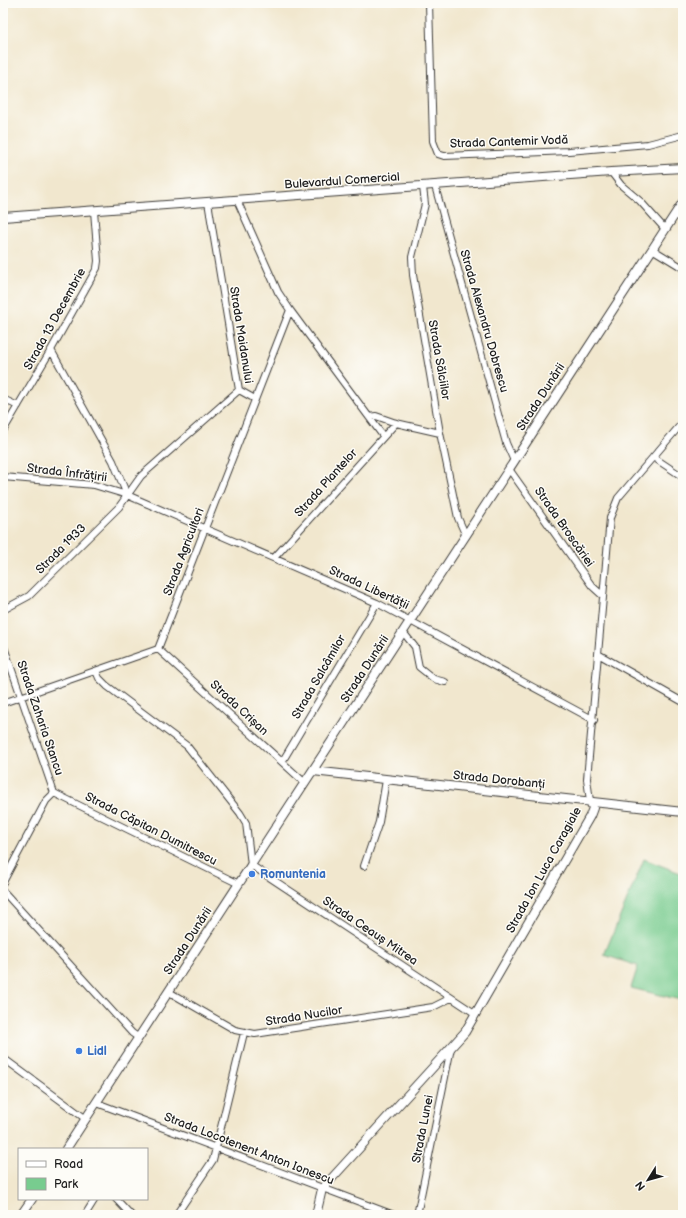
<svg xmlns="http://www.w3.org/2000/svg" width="686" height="1218" font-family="'Balsamiq Sans',sans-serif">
<rect width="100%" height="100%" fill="#fdfcf7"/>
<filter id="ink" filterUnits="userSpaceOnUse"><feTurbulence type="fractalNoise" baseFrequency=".025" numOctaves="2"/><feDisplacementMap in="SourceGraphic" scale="8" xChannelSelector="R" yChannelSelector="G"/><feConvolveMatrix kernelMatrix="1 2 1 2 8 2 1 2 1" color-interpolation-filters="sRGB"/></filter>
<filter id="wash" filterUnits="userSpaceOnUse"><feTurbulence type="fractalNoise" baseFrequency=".012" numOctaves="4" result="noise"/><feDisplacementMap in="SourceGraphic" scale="16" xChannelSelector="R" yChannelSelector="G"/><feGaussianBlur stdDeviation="0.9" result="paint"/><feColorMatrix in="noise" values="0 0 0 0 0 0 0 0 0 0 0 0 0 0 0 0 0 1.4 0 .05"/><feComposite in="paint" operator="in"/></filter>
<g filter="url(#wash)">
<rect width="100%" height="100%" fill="#f1e7ce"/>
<path fill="#78cc8f" stroke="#4a7456" d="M 644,859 L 683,874 L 683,995 L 681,1000 L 631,988 L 638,966 L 604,955 Z"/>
</g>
<g filter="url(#ink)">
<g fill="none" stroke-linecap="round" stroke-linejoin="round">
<g stroke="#3c3a37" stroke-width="8">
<path id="street" d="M 429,3 L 433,141 L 438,154 L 444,156 L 569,151 L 648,144 L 683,135
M 611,172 L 621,185 L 640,201 L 665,229
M 435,186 L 506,443 L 514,461
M 423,187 L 425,204 L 412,257 L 413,275 L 440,433 L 458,518 L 466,536
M 237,200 L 278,292 L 290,310 L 383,436
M 652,249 L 683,268
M 51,350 L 113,461 L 127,495
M 239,390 L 255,399
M 3,399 L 18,406
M 369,417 L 376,416 L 396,423 L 440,433
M 3,431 L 51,350 L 97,268 L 98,261 L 94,211
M 653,457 L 683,477
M 509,469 L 592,586 L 603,596
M 3,477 L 94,485 L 127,495 L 377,603 L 594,720
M 274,558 L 396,423
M 3,610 L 29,596 L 119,507 L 141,476 L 239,390 L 208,202
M 403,632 L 415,647 L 419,667 L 434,679 L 445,682
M 3,644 L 54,793
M 158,649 L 305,783
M 598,654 L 683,702
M 96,671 L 99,678 L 107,686 L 187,746 L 240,813 L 246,823 L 251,865 L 476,1014
M 3,703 L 158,649 L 290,310
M 282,762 L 377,603
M 54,793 L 239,884
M 590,801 L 587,779 L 610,518 L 618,498 L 683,422
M 364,866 L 379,822 L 386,780
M 3,882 L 46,801 L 54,793
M 3,891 L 132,1033 L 139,1038
M 169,992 L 235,1030 L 255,1034 L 433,1007 L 451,998
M 3,1058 L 86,1119
M 97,1103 L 394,1215
M 116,1199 L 131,1215
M 85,1215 L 95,1199
M 176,1215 L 213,1160 L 244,1033
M 417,1215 L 451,1048"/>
</g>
<g stroke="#3c3a37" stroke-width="10">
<path id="secondary" d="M 3,217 L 611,172 L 683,168
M 313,771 L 683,812
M 66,1149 L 683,202
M 21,1215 L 32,1199
M 316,1215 L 322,1189 L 465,1032 L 590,816 L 593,808 L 590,801"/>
</g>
<use href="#street" stroke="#fff" stroke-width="6"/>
<use href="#secondary" stroke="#fff" stroke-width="8"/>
</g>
</g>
<g fill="#3f7fe0" stroke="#fdfcf7" stroke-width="1.5">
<circle cx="252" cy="874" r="4"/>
<circle cx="79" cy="1051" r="4"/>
</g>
<g text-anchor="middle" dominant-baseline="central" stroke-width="3" stroke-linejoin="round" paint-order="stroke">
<g font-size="12" fill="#1c1c1c" stroke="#fdfcf7">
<text transform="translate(509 142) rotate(-2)">Strada Cantemir Vodă</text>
<text transform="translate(342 181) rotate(-4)">Bulevardul Comercial</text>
<text transform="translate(55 319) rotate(-61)">Strada 13 Decembrie</text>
<text transform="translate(484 321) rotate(74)">Strada Alexandru Dobrescu</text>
<text transform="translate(241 335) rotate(81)">Strada Maidanului</text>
<text transform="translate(439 360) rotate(80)">Strada Sălciilor</text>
<text transform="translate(541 397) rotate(-57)">Strada Dunării</text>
<text transform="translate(67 473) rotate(7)">Strada Înfrățirii</text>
<text transform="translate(326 483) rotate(-48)">Strada Plantelor</text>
<text transform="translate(564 527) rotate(55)">Strada Broscăriei</text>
<text transform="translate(61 549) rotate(-45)">Strada 1933</text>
<text transform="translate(184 552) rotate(-69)">Strada Agricultori</text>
<text transform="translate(369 588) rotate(25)">Strada Libertății</text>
<text transform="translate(365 669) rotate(-57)">Strada Dunării</text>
<text transform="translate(319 677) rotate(-60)">Strada Salcâmilor</text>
<text transform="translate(239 708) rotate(43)">Strada Crișan</text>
<text transform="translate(40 718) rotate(71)">Strada Zaharia Stancu</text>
<text transform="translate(499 780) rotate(6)">Strada Dorobanți</text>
<text transform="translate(151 829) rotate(27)">Strada Căpitan Dumitrescu</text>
<text transform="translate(544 870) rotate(-61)">Strada Ion Luca Caragiale</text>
<text transform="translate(370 931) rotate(34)">Strada Ceauș Mitrea</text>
<text transform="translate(188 941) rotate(-57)">Strada Dunării</text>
<text transform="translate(304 1016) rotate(-9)">Strada Nucilor</text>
<text transform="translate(423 1129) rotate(-79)">Strada Lunei</text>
<text transform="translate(249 1149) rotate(21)">Strada Locotenent Anton Ionescu</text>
</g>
<g font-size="12" font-weight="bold" fill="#366cbe" stroke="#fdfcf7" text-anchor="start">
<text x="260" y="874">Romuntenia</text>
<text x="87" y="1051">Lidl</text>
</g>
</g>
<rect width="686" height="1218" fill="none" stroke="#fdfcf7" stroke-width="16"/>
<rect x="18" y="1148" width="130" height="52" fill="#fdfcf7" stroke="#a3a29f"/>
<rect x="26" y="1161" width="20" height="6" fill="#ffffff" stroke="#a3a29f"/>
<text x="54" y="1168" font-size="12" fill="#1c1c1c">Road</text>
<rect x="26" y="1178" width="20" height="12" fill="#78cc8f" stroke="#a3a29f"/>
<text x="54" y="1188" font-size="12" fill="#1c1c1c">Park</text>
<g transform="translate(648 1180) rotate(233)" stroke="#fdfcf7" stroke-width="3" paint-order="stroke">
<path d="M0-3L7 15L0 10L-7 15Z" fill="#1c1c1c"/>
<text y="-6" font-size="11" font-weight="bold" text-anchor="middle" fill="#1c1c1c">N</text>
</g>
</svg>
